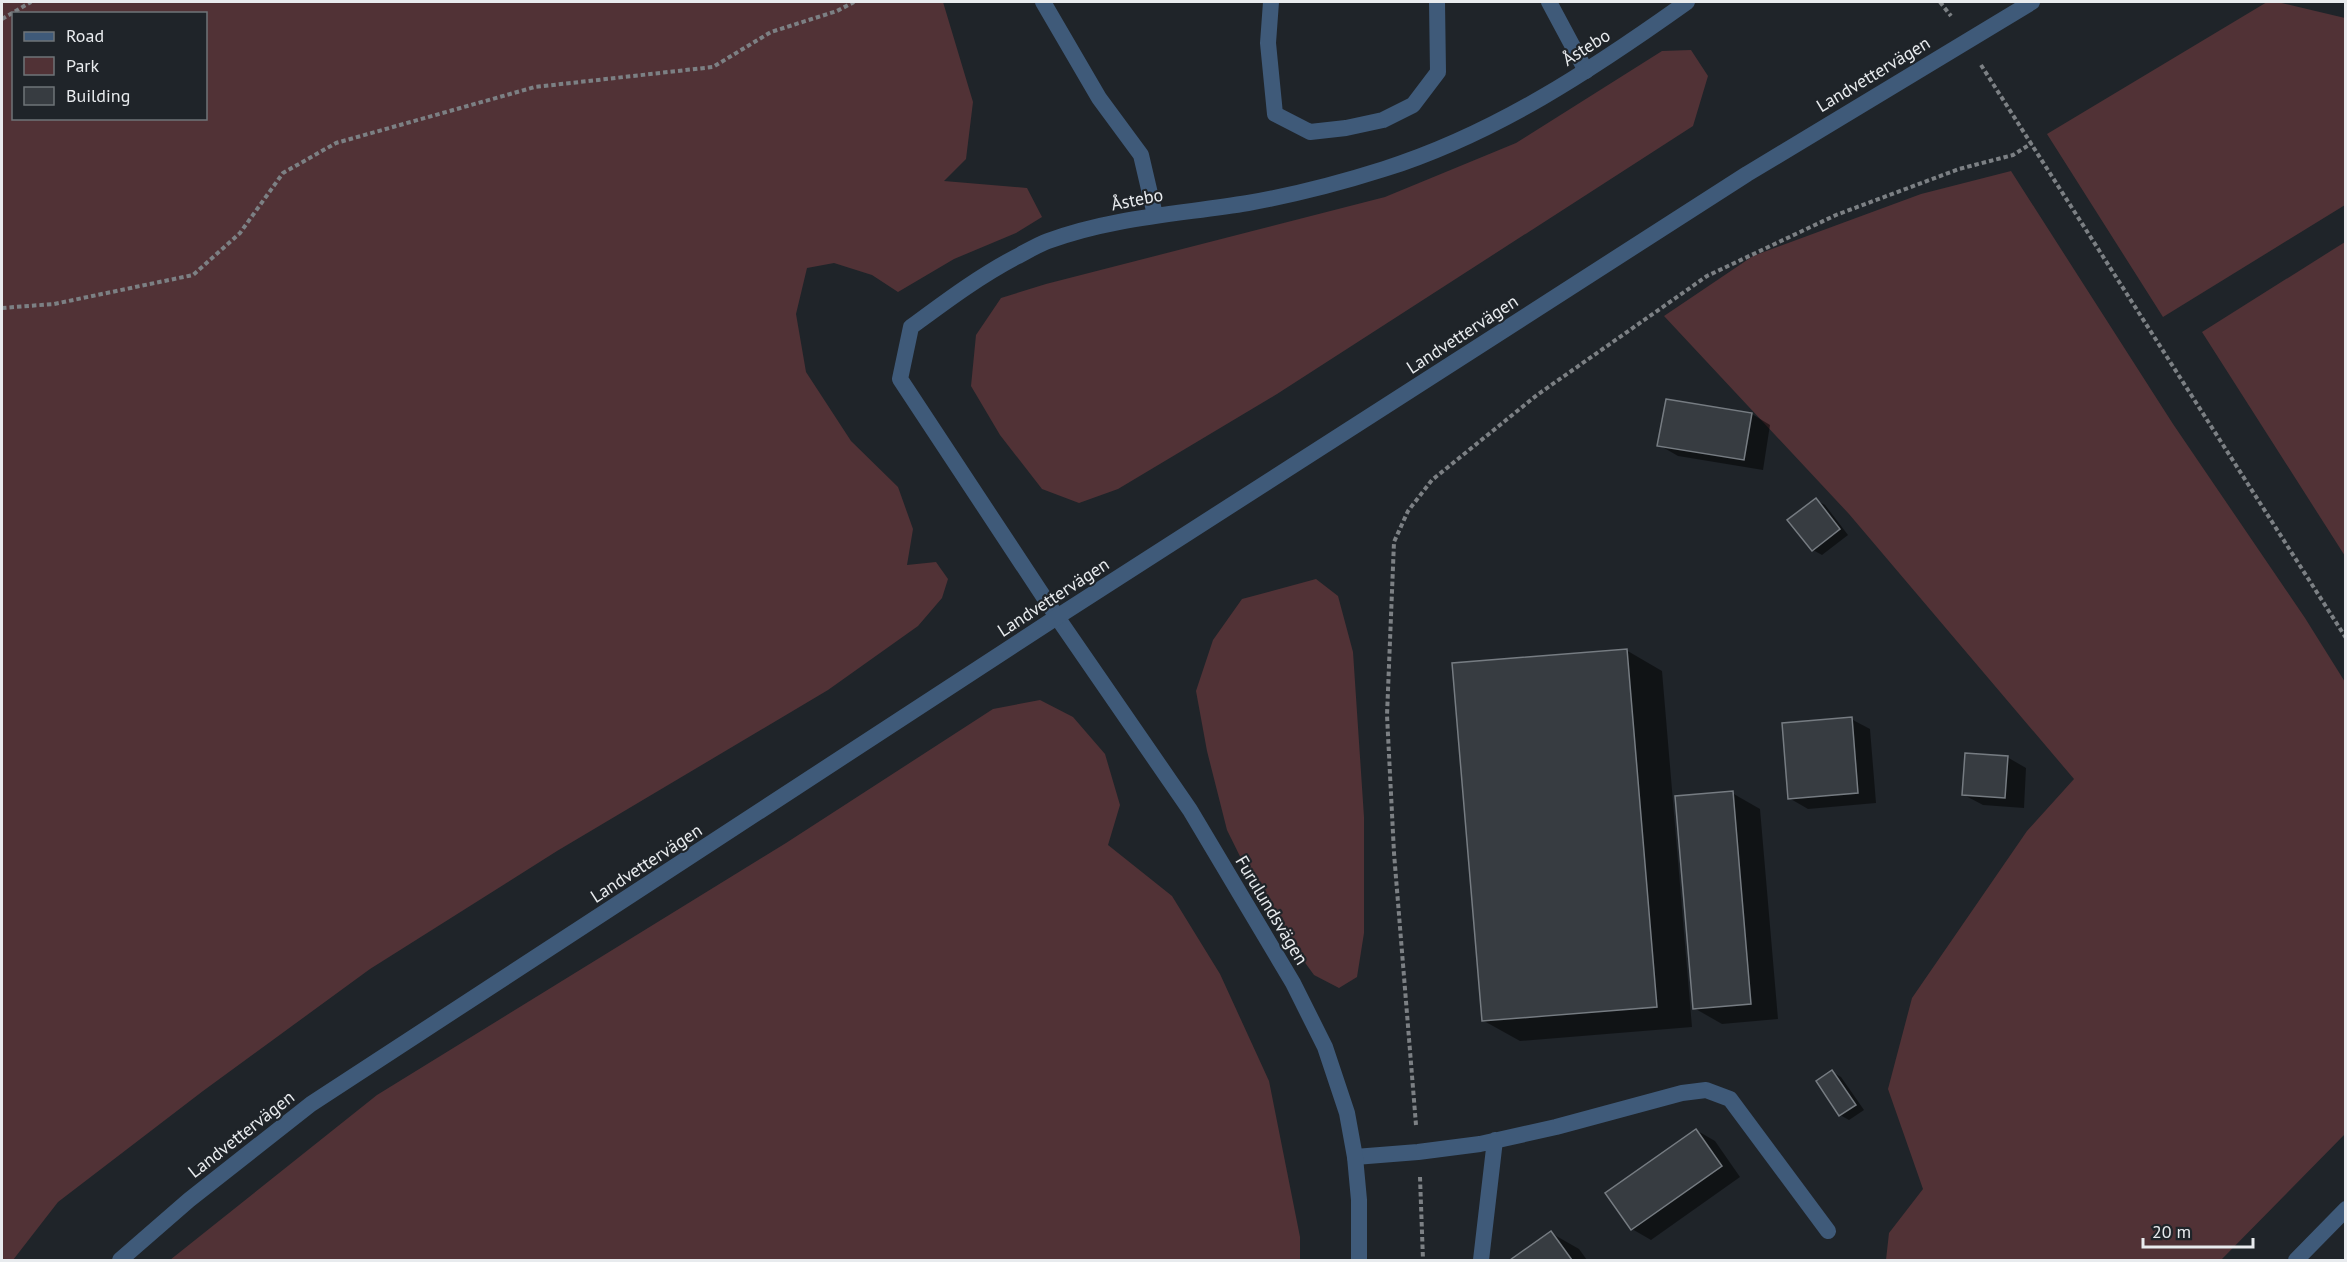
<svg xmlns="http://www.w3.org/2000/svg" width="2347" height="1262" font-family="'PT Sans',sans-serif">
<rect width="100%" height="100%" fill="#1f2429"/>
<path fill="#513236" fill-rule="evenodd" d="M 2,2 L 943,2 L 973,102 L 966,159 L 944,181 L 1027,188 L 1042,217 L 1016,233 L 954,259 L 898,292 L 872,275 L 834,263 L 807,268 L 796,314 L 806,372 L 851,441 L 898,487 L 913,529 L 907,565 L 936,562 L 948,579 L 942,598 L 918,626 L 828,690 L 557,851 L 370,969 L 203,1091 L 58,1202 L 13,1260 L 2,1260 ZM 14,14 L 206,14 L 206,118 L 14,118 Z
M 2267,2 L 2277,2 L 2345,18 L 2345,205 L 2163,317 L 2047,134 Z
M 1691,50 L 1708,76 L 1693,126 L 1277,394 L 1118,489 L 1079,503 L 1042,489 L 1000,435 L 971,386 L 976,335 L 1001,298 L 1046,284 L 1385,197 L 1516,143 L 1662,51 Z
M 2011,171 L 2173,424 L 2305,618 L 2345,682 L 2345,1134 L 2221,1260 L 1886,1260 L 1889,1233 L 1923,1189 L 1888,1089 L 1912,998 L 2027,831 L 2074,779 L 1849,514 L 1664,316 L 1753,256 L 1921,194 Z
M 2345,242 L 2345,556 L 2202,332 Z
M 1316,579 L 1338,596 L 1353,652 L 1364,817 L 1364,933 L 1357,977 L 1339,988 L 1314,975 L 1266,909 L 1227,830 L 1207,751 L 1196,691 L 1213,640 L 1242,599 Z
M 1040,700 L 1073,717 L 1105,754 L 1120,805 L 1108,845 L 1172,896 L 1220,974 L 1269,1081 L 1300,1237 L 1300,1260 L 170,1260 L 377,1095 L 786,843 L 993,709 Z"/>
<path fill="#0007" d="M 1752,414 L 1770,425 L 1763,470 L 1678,456 L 1659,445 Z
M 1816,500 L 1825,505 L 1848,535 L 1822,555 L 1813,550 Z
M 1626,650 L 1662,671 L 1692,1027 L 1520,1041 L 1484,1021 Z
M 1851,719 L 1870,729 L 1876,803 L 1808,809 L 1789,798 Z
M 2007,757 L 2026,768 L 2024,808 L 1983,805 L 1964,795 Z
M 1732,793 L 1760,809 L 1778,1019 L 1722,1024 L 1694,1008 Z
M 1832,1072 L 1841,1077 L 1864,1110 L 1849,1120 L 1840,1115 Z
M 1696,1130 L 1715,1141 L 1740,1177 L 1651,1240 L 1632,1229 Z
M 1551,1233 L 1579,1249 L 1587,1260 L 1513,1260 Z"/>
<path fill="#373c41" stroke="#767c82" stroke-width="1.5" d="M 1666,399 L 1752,413 L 1744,460 L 1657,446 Z
M 1816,498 L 1840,529 L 1812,551 L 1787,520 Z
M 1627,649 L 1657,1007 L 1482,1021 L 1452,663 Z
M 1852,717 L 1858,793 L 1788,799 L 1782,723 Z
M 1965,753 L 2008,756 L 2005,798 L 1962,795 Z
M 1733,791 L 1751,1004 L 1693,1009 L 1675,796 Z
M 1832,1070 L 1856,1105 L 1839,1116 L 1816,1081 Z
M 1696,1129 L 1722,1166 L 1631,1230 L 1605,1193 Z
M 1551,1231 L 1572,1260 L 1510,1260 Z"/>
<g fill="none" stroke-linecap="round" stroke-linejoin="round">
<path stroke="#7c8084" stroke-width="4" stroke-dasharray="4.5 3" stroke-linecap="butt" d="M 1940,2 L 1951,16
M 2,19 L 31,2
M 1981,65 L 2346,638
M 2,308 L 54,304 L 193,275 L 240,233 L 283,173 L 336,143 L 535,87 L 713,67 L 771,32 L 837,11 L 854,2
M 1416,1125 L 1394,853 L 1387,715 L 1394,542 L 1408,511 L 1432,480 L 1537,395 L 1707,276 L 1836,215 L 1959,169 L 2013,155 L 2032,143
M 1420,1177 L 1423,1260"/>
<path stroke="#3f5a79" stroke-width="16" d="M 1043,2 L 1099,98 L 1141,155 L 1155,215
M 1271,2 L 1268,43 L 1275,114 L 1310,132 L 1346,128 L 1383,120 L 1413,105 L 1438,72 L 1437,2
M 1549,2 L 1586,71
M 1355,1157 L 1418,1152 L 1480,1144 L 1556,1127 L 1682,1093 L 1706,1090 L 1730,1099 L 1828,1231
M 1481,1260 L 1495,1140"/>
<path stroke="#3f5a79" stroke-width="16" d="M 1359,1260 L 1359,1200 L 1355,1157 L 1347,1113 L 1325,1047 L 1293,983 L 1190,810 L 1057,617 L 900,379 L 911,327 C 945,302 978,277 1016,257 C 1026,252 1037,245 1048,241 C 1113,217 1181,214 1248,203 C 1293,195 1340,183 1384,169 C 1495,134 1593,69 1687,2
M 2296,1260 L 2346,1209"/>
<path stroke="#3f5a79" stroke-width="16" d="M 120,1260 L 189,1200 L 311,1104 L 1057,617 L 1747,174 L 2032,2"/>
</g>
<g text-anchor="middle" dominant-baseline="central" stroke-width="4.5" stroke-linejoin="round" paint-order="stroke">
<g font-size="18" fill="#e8ebee" stroke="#1f2429">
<text transform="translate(1586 47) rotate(-32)">Åstebo</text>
<text transform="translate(1873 74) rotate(-31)">Landvettervägen</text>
<text transform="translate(1137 199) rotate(-11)">Åstebo</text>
<text transform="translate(1462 334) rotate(-33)">Landvettervägen</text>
<text transform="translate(1053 597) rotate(-33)">Landvettervägen</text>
<text transform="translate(646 863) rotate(-33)">Landvettervägen</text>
<text transform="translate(1272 910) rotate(59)">Furulundsvägen</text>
<text transform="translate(241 1134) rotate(-38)">Landvettervägen</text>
</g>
</g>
<rect width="2347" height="1262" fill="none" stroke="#e8ebee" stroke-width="6"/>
<rect x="12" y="12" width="195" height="108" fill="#1f2429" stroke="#6f7478" stroke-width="1.5"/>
<rect x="24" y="32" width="30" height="9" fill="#3f5a79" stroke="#6f7478" stroke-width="1.5"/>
<text x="66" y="42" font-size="18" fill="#e8ebee">Road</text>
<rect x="24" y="57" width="30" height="18" fill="#513236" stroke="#6f7478" stroke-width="1.5"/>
<text x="66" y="72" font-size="18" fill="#e8ebee">Park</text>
<rect x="24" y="87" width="30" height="18" fill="#373c41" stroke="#6f7478" stroke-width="1.5"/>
<text x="66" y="102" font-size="18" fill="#e8ebee">Building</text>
<path d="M2143 1238v9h110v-9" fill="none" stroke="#e8ebee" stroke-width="3"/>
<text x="2152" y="1238" font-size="18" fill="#e8ebee" stroke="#1f2429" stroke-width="4.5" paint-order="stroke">20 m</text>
</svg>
